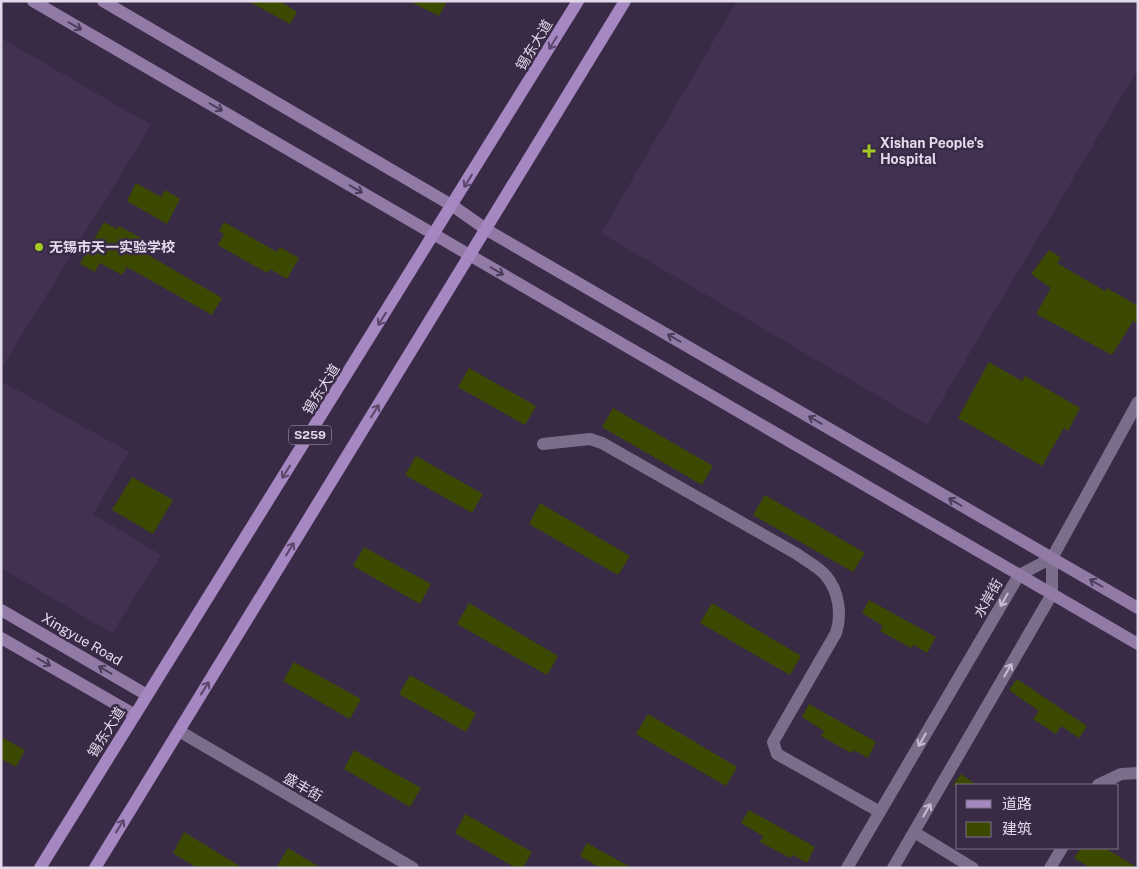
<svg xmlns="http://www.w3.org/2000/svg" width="1139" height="869" font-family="'Public Sans','Noto Sans SC',sans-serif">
<rect width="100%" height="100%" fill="#392b46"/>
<path fill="#433152" d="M 737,1 L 1138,1 L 1138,69 L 927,425 L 601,233 Z
M 1,38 L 151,125 L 1,369 Z
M 1,381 L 129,452 L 93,514 L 161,555 L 112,633 L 1,568 Z"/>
<path fill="#3b4903" d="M 248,1 L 280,1 L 297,12 L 290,24 Z
M 409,1 L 447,1 L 439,16 Z
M 136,183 L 161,197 L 165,190 L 180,199 L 167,224 L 127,201 Z
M 104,222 L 117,229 L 119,226 L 143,239 L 138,249 L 222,298 L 212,315 L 127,267 L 122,275 L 100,263 L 95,272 L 80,264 Z
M 224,222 L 277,252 L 280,247 L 299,258 L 287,279 L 270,269 L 267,273 L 218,245 L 224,234 L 219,231 Z
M 1049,250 L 1061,258 L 1057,263 L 1105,291 L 1107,288 L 1138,306 L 1138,324 L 1133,321 L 1112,355 L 1036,314 L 1051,288 L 1031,274 Z
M 989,362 L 1022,381 L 1025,376 L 1080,408 L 1068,431 L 1064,428 L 1042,466 L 958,418 Z
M 469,368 L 536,406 L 525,425 L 458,387 Z
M 613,408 L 713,466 L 702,485 L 602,427 Z
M 416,456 L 483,494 L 472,513 L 405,475 Z
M 132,477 L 173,500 L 153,534 L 112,510 Z
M 765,495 L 865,553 L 853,572 L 753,515 Z
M 540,503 L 630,556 L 618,575 L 529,524 Z
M 364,547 L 431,584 L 420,604 L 353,566 Z
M 869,600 L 936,637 L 927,653 L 914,645 L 911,648 L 880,631 L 883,626 L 862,613 Z
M 469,603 L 558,656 L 547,675 L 457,624 Z
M 712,603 L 801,656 L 790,675 L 700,623 Z
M 294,662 L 361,699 L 350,719 L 283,681 Z
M 410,675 L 476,713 L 466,732 L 399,694 Z
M 1017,679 L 1087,726 L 1079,738 L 1061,726 L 1056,734 L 1033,719 L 1039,711 L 1009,690 Z
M 809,704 L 876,742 L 868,758 L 854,750 L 851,753 L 821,736 L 824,731 L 802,717 Z
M 648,714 L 737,767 L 726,786 L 636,734 Z
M 1,737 L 25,750 L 16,767 L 1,759 Z
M 354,750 L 421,788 L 410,807 L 344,769 Z
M 961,774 L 977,785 L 953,785 Z
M 749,810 L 815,847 L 807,863 L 793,855 L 790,858 L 760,842 L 763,836 L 741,823 Z
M 465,814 L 532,852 L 523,868 L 516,868 L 455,833 Z
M 184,832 L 243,868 L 197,868 L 173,853 Z
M 587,843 L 632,868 L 600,868 L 580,856 Z
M 288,848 L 321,868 L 276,868 Z
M 1081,848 L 1105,848 L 1138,868 L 1091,868 L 1074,858 Z"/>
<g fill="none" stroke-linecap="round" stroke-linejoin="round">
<path stroke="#7c6d8b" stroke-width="12" d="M 543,444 L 590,439 L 602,443 L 797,554 C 806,561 819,567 826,576 C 839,591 842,615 836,633 L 773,742 L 777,754 L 880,812
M 179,731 L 413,868
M 1098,785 L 1121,774 L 1138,773
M 914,832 L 973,868
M 847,868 L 1019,575 L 1052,558
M 893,868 L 1052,594 L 1052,558 L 1138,402
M 1050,868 L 1062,848"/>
<path stroke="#917aa6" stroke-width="12" d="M 33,1 L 1138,644
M 103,1 L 453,206 L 487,230 L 1138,608
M 1,610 L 147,695
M 1,638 L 135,715"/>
<path stroke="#a587c2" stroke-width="12" d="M 40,868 L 578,1
M 95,868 L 625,1"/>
</g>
<defs><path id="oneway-shaft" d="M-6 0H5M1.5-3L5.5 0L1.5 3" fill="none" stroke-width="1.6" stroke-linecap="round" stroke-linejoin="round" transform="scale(1.25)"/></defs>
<g stroke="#4b3b59">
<use href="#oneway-shaft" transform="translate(75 26) rotate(30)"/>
<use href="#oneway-shaft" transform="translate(216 107) rotate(30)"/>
<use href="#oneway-shaft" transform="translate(356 189) rotate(30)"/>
<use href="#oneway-shaft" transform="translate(497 271) rotate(30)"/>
<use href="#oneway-shaft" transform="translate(674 338) rotate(-150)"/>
<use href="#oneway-shaft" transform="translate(815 420) rotate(-150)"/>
<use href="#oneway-shaft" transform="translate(955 502) rotate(-150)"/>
<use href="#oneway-shaft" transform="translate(1096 583) rotate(-150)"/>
<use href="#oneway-shaft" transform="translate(44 662) rotate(30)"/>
<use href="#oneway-shaft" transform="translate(105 670) rotate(-150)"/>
</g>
<g stroke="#59476b">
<use href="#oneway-shaft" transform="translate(553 43) rotate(121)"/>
<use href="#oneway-shaft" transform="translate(468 181) rotate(122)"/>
<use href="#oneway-shaft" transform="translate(382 319) rotate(122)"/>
<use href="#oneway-shaft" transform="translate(375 411) rotate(-58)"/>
<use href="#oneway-shaft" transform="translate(286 472) rotate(122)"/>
<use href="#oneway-shaft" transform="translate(290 549) rotate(-58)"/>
<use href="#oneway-shaft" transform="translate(205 688) rotate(-58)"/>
<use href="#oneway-shaft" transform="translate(120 826) rotate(-58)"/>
</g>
<g stroke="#c8bed2">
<use href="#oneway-shaft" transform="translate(1004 600) rotate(120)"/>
<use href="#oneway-shaft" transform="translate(1008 670) rotate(-60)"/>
<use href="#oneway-shaft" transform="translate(922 740) rotate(120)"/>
<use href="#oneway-shaft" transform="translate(927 810) rotate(-60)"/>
</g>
<g fill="#a5c823" stroke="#392b46" stroke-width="2">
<path d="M866.5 143.5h5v5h5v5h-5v5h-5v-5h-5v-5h5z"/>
<circle cx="39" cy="247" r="5"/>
</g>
<g text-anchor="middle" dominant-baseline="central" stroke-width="5" stroke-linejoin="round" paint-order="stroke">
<rect fill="#392b46" stroke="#afa5b9" stroke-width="1" x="289" y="425.5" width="42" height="19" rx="4"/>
<g font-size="12" font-weight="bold" fill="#e2d9ea">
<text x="310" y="435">S259</text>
</g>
<g font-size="14" fill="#e2d9ea" stroke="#392b46">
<text transform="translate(534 45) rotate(-59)">锡东大道</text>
<text transform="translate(321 389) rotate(-58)">锡东大道</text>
<text transform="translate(988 598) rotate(-60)">水岸街</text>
<text transform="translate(82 639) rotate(30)">Xingyue Road</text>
<text transform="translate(106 732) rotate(-58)">锡东大道</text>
<text transform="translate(303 787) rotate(30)">盛丰街</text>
</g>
<g font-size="14" font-weight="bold" fill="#e2d9ea" stroke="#392b46" text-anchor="start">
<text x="880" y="143">Xishan People's<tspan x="880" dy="16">Hospital</tspan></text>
<text x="49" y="247">无锡市天一实验学校</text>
</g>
</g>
<rect width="1139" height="869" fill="none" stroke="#e2d9ea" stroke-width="5"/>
<rect x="956" y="784" width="162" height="65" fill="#392b46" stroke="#7d7188"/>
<rect x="966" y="800" width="25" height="8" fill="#a587c2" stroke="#7d7188"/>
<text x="1002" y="809" font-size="15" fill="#e2d9ea">道路</text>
<rect x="966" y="822" width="25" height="15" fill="#3b4903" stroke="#7d7188"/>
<text x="1002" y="834" font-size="15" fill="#e2d9ea">建筑</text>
</svg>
